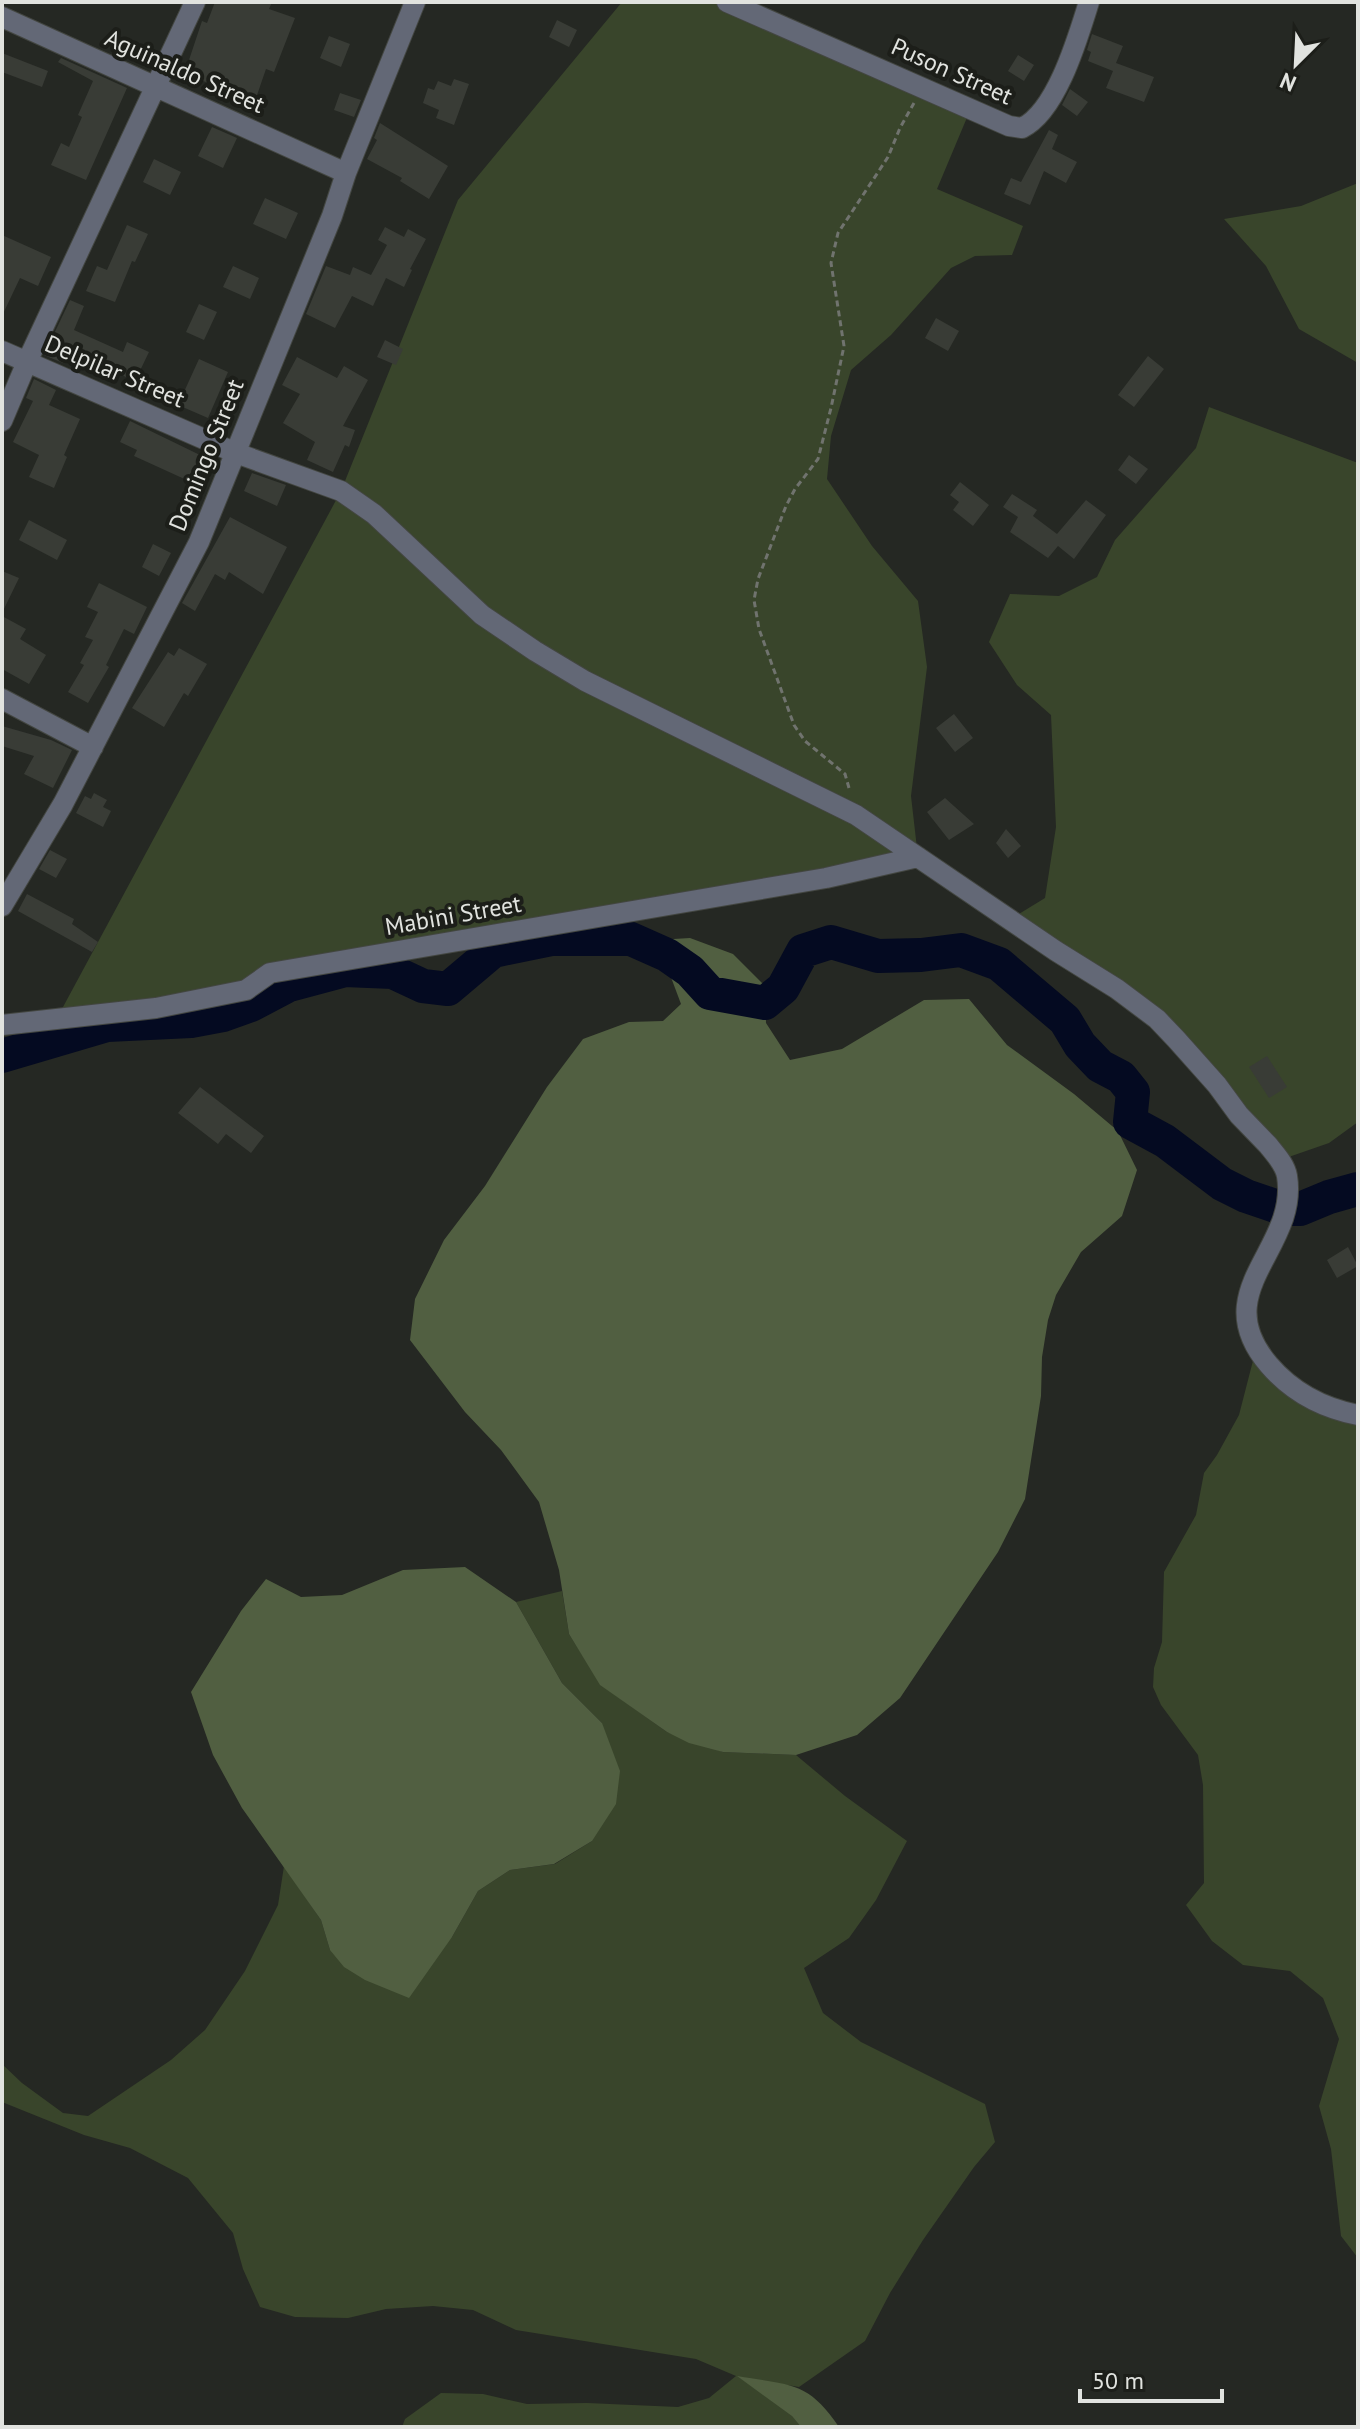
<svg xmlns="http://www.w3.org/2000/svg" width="1360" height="2429" font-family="'PT Sans',sans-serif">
<rect width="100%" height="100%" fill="#252823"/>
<path fill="#39452b" d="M 622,2 L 725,2 L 971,108 L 937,189 L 1023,226 L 1012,255 L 975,256 L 951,268 L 891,335 L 851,370 L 831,436 L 827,479 L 872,546 L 918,601 L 927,667 L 911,796 L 918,857 L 270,973 L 246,990 L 56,1020 L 341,491 L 458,200 Z
M 1358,183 L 1358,363 L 1299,329 L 1266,266 L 1224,219 L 1301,206 Z
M 1209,407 L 1358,463 L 1358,1122 L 1329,1143 L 1280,1160 L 1176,1039 L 1009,920 L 1045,898 L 1056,827 L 1051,715 L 1017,685 L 989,642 L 1010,594 L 1059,596 L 1097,577 L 1115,540 L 1196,448 Z
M 1256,1349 L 1273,1370 L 1358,1415 L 1358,2258 L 1341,2236 L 1331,2149 L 1319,2106 L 1339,2039 L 1323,1998 L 1290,1971 L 1243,1965 L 1212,1941 L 1186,1905 L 1204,1883 L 1203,1785 L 1198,1755 L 1161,1705 L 1153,1687 L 1154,1668 L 1162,1642 L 1164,1572 L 1196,1515 L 1204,1473 L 1217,1455 L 1239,1415 Z
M 562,1591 L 569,1634 L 601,1685 L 667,1732 L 723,1752 L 796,1755 L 845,1796 L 907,1841 L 876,1900 L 849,1938 L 804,1968 L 823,2013 L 861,2042 L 985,2104 L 995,2142 L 974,2167 L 923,2240 L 890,2293 L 865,2341 L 799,2387 L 739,2377 L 787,2409 L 801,2427 L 402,2427 L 405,2419 L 441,2393 L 483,2394 L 527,2404 L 587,2403 L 678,2407 L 709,2398 L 736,2376 L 696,2359 L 516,2330 L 473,2310 L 433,2306 L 386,2309 L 348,2318 L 295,2317 L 260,2307 L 243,2269 L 233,2233 L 188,2178 L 130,2148 L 84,2135 L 2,2102 L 2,2064 L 22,2083 L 63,2113 L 88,2116 L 171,2060 L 205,2030 L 245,1971 L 278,1905 L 284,1866 L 321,1920 L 330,1950 L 452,1937 L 478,1891 L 510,1870 L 555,1864 L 592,1841 L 602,1723 L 562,1683 L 516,1602 Z"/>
<path fill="#515f41" d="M 690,938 L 733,954 L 765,986 L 766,1023 L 790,1060 L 842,1049 L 924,1000 L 969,999 L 1007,1045 L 1074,1094 L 1118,1131 L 1137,1170 L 1122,1216 L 1081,1252 L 1056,1295 L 1048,1320 L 1042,1357 L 1041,1396 L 1025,1499 L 998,1552 L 900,1698 L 857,1735 L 796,1755 L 723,1752 L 689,1743 L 667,1732 L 600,1685 L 569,1634 L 559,1570 L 539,1502 L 501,1450 L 465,1412 L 410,1340 L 415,1299 L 444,1240 L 485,1186 L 547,1087 L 583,1039 L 629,1022 L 663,1021 L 681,1004 L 657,940 Z
M 465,1567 L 516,1602 L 562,1683 L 602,1723 L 620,1771 L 616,1804 L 592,1841 L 554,1864 L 510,1870 L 478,1891 L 452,1937 L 409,1998 L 365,1980 L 344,1967 L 330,1950 L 321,1920 L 242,1808 L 213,1755 L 191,1692 L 241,1611 L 266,1579 L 301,1597 L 342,1595 L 403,1570 Z
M 737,2376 C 788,2385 808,2380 839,2427 L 801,2427 L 792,2416 Z"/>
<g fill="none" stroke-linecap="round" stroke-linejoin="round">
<path stroke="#040a21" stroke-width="34" d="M 2,1056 L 107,1025 L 191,1021 L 223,1015 L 251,1005 L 289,985 L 345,970 L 393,972 L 423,986 L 448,989 L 493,951 L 551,939 L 631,939 L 667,955 L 690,971 L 710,993 L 765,1003 L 783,988 L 803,951 L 831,942 L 878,956 L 921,955 L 961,950 L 999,964 L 1065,1020 L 1080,1045 L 1100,1066 L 1121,1077 L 1133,1092 L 1130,1122 L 1165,1141 L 1222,1184 L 1246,1196 L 1284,1209 L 1300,1209 L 1329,1197 L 1358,1189"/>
</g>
<path fill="#393c36" d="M 215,2 L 272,2 L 269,9 L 295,18 L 274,72 L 266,69 L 256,98 L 184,75 L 202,21 L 207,23 Z
M 557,20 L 577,30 L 569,47 L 549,37 Z
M 1092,34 L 1123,46 L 1116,63 L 1154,77 L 1144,102 L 1106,88 L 1113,71 L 1088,61 L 1091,52 L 1087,50 Z
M 329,36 L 350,44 L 341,67 L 320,58 Z
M 2,53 L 48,71 L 42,87 L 2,72 Z
M 1018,55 L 1034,65 L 1024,81 L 1008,71 Z
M 61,58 L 127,88 L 86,180 L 51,165 L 61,143 L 69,147 L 82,117 L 78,115 L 93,81 L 58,62 Z
M 454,79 L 469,84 L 454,125 L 436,118 L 439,110 L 423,103 L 428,88 L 434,90 L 438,81 L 451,86 Z
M 1070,89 L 1088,102 L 1077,116 L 1062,105 Z
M 340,93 L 361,100 L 354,117 L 334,110 Z
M 380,123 L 448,166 L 429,199 L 400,181 L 402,178 L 367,159 L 377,140 L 374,138 Z
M 212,127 L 237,138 L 223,168 L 198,156 Z
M 1049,130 L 1058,135 L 1052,149 L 1077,162 L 1066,183 L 1044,171 L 1030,205 L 1004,194 L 1011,178 L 1021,182 Z
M 154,159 L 181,172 L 170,195 L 143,182 Z
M 265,198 L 298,213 L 286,239 L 253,224 Z
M 127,225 L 148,234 L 135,262 L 132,261 L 115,302 L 86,291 L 97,266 L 107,270 Z
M 385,227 L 404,237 L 408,229 L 426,239 L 410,269 L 412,270 L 404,287 L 386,278 L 373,306 L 352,296 L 335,328 L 306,314 L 326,266 L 350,275 L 353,267 L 371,275 L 387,245 L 378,240 Z
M 2,235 L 51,257 L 38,286 L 20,278 L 2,316 Z
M 233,266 L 259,278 L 250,299 L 223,287 Z
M 70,300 L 84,306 L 74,330 L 123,352 L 127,342 L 149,352 L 135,381 L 106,368 L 101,377 L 64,360 L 63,363 L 44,355 Z
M 199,304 L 217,312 L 204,340 L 186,332 Z
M 936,318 L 959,331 L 948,351 L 925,338 Z
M 385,340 L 403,349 L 396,365 L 377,357 Z
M 1148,356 L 1164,369 L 1134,407 L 1118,395 Z
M 297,357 L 337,378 L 344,366 L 368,380 L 343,426 L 355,430 L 349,447 L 345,445 L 333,472 L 307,460 L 315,442 L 283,423 L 300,394 L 282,385 Z
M 199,359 L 228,372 L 208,418 L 178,405 Z
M 34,379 L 56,390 L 49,405 L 80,419 L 64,455 L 67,457 L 54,488 L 29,477 L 39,455 L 13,442 L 33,401 L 26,398 Z
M 130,421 L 202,456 L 198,467 L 208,472 L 202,487 L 134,456 L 137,450 L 120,442 Z
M 1129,455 L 1148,469 L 1136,484 L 1118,470 Z
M 252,473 L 286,485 L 277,506 L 244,491 Z
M 960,482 L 989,505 L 973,526 L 953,510 L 959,502 L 950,495 Z
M 1012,494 L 1037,510 L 1033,516 L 1057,534 L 1086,500 L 1106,515 L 1074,559 L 1058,546 L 1048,558 L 1010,532 L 1018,517 L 1003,507 Z
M 230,517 L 287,547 L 263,594 L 229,572 L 225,580 L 215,574 L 195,611 L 182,603 Z
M 29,520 L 67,540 L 57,560 L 19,540 Z
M 153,544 L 171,553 L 159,576 L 142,567 Z
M 2,571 L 19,578 L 2,613 Z
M 99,583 L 147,607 L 134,634 L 124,629 L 106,665 L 109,667 L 88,703 L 68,692 L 84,665 L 80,663 L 93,640 L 85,637 L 98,612 L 87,607 Z
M 2,616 L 26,629 L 20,639 L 46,655 L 29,684 L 2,669 Z
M 179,648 L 207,664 L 188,696 L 184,693 L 164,727 L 132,708 L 168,652 L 174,656 Z
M 954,714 L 973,738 L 955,752 L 936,728 Z
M 2,726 L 51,740 L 72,750 L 53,788 L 24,774 L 34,756 L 2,746 Z
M 94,793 L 107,800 L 103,807 L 111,811 L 103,827 L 76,813 L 85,796 L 91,799 Z
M 945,798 L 974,824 L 949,840 L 927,812 Z
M 1006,829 L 1021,846 L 1008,858 L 996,843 Z
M 50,850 L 67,859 L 56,878 L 39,869 Z
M 27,894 L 74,919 L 72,924 L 98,942 L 92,952 L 18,911 Z
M 1267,1056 L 1287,1087 L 1269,1098 L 1249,1067 Z
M 200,1087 L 264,1136 L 251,1153 L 226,1134 L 218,1144 L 178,1113 Z
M 1348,1247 L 1358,1266 L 1337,1278 L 1327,1260 Z"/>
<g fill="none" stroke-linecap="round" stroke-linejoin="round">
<g stroke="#434641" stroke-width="22">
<path id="minor" d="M 727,2 L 1009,126 L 1022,128 C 1057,111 1078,37 1089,2
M 2,17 L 346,173
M 2,351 L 236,453 L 341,491 L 374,514 L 482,615 L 535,651 L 585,681 L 856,815 L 1056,951 L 1117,989 L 1157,1019 L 1176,1039 L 1217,1085 L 1239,1115 L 1268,1145 C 1275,1154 1285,1164 1287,1176 C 1299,1250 1205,1290 1269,1365 C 1293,1393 1322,1408 1358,1415
M 2,421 L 27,362 L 195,2
M 2,699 L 93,747
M 2,906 L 63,804 L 199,542 L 332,216 L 346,173 L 415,2
M 2,1025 L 156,1008 L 246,990 L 270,973 L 826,878 L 918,857"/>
</g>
<path stroke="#70736e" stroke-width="3" stroke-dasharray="6 4" stroke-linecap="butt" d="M 849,788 L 845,774 L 805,741 L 794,725 L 759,629 L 754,600 L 758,579 L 786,506 L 795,489 L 818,459 L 831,408 L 844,346 L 831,263 L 838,233 L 888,157 L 900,128 L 914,103"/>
<use href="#minor" stroke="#636876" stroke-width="20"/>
</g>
<g text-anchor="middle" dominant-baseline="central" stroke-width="8" stroke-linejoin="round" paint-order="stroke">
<g font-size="24" fill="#e1e3df" stroke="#1c1e19">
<text transform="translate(185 71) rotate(24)">Aguinaldo Street</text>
<text transform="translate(952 71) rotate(24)">Puson Street</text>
<text transform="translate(115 371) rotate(23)">Delpilar Street</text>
<text transform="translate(206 455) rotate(-68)">Domingo Street</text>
<text transform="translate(453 915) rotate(-10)">Mabini Street</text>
</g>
</g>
<rect width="1360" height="2429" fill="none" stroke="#e1e3df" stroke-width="8"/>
<g transform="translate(1296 64) rotate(204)" stroke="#1c1e19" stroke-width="6" paint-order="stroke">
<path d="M0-6L14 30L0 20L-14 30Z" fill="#e1e3df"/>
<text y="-12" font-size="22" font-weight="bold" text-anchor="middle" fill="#e1e3df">N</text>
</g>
<path d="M1080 2389v12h142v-12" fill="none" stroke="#e1e3df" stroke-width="4"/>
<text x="1092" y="2389" font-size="24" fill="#e1e3df" stroke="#1c1e19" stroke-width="6" paint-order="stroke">50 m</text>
</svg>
